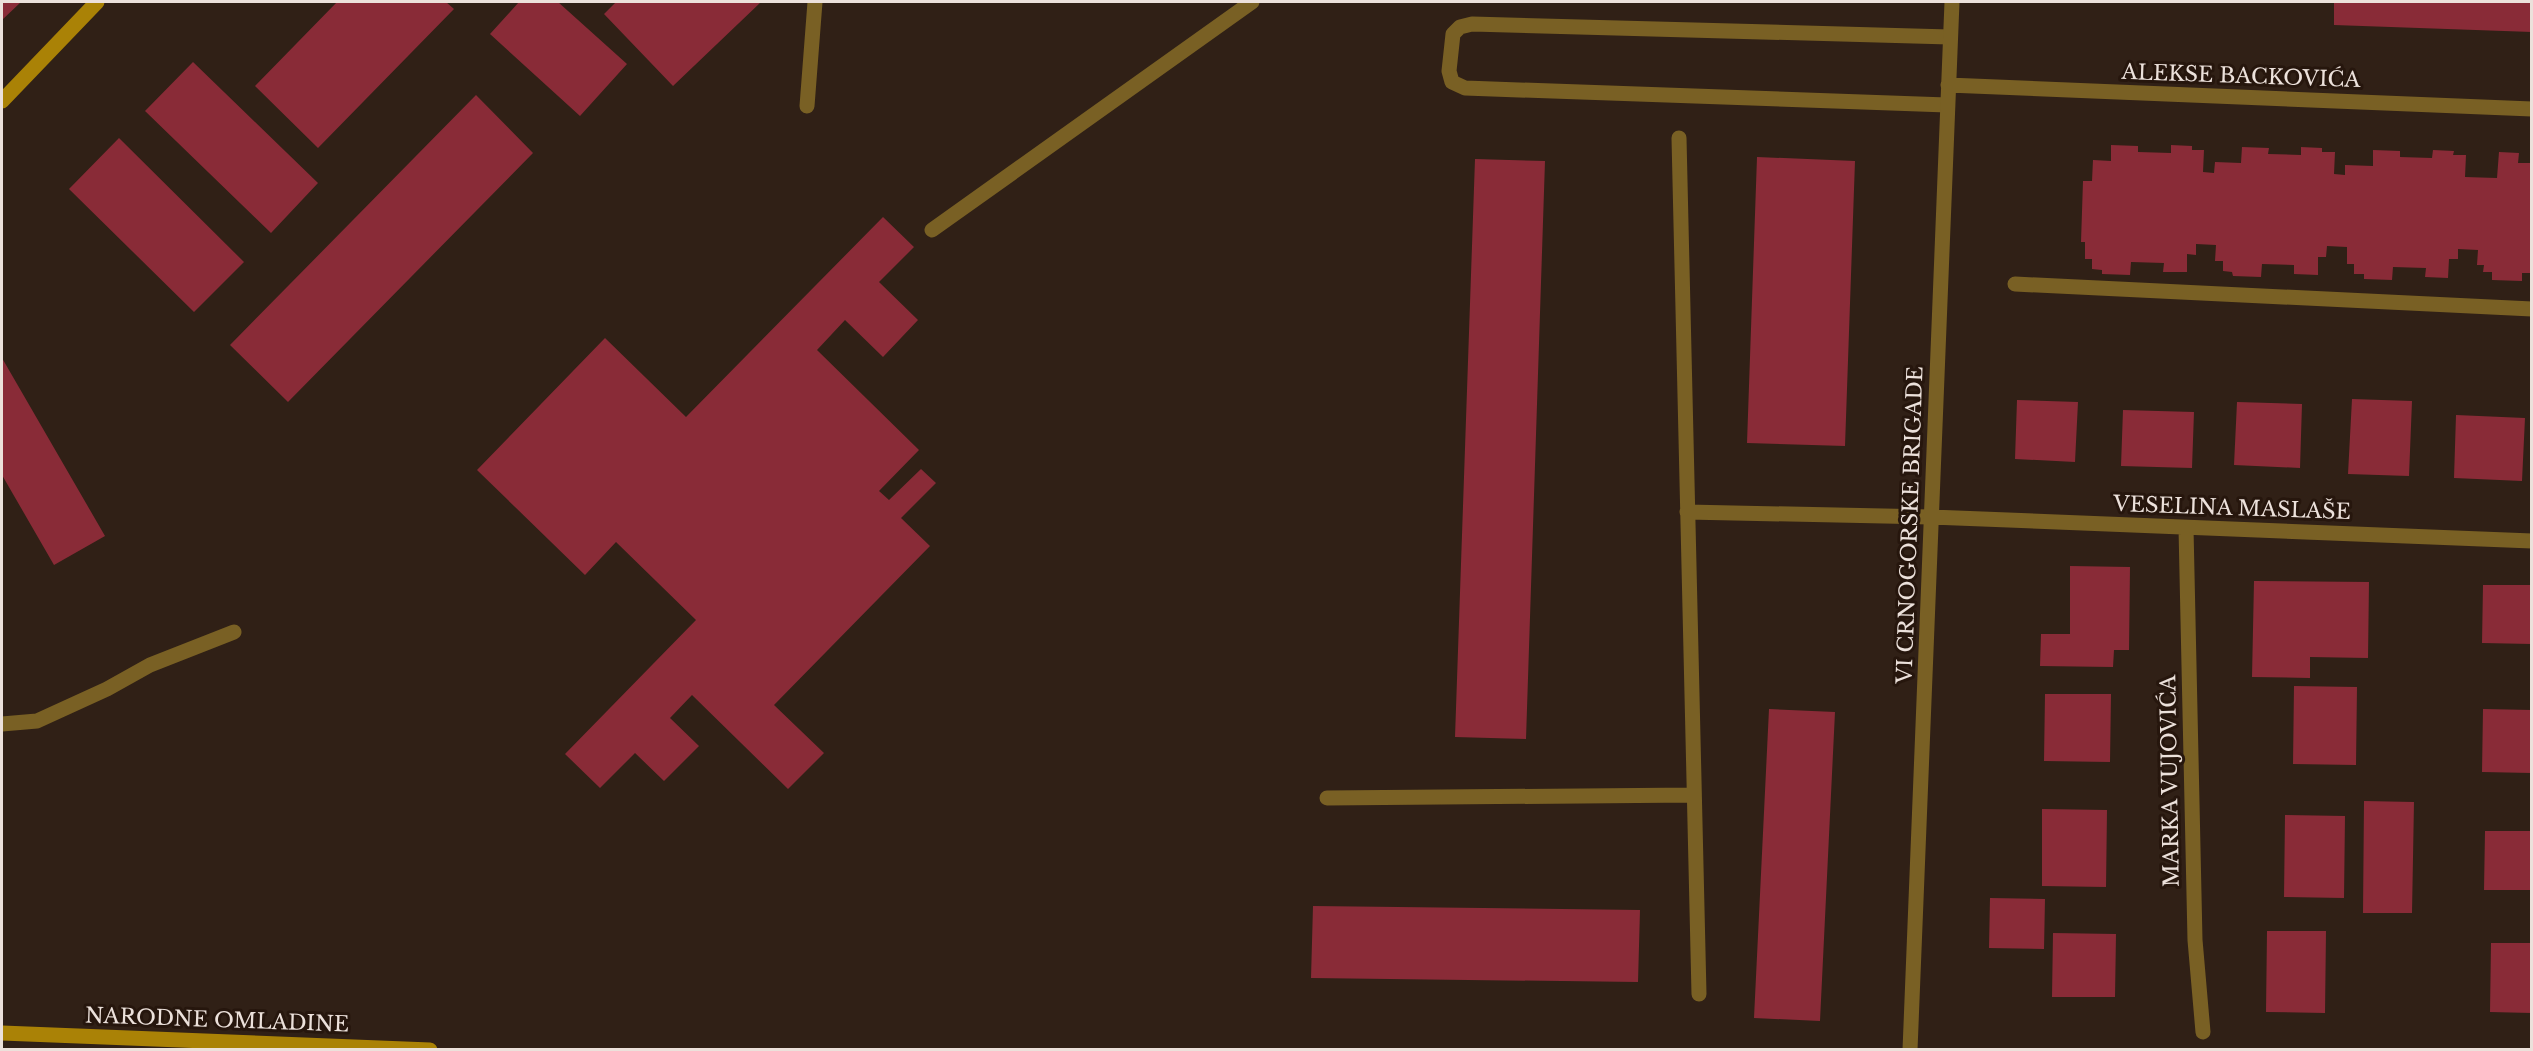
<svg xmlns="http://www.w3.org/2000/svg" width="2533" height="1051" font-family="'Libre Baskerville',serif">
<rect width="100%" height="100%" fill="#302016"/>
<path fill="#892b37" d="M 2,2 L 21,2 L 2,20 Z
M 337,2 L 446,2 L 454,9 L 318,148 L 255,86 Z
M 519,2 L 558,2 L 627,64 L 580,116 L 490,34 Z
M 616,2 L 761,2 L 673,86 L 604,14 Z
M 2334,2 L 2532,2 L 2532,32 L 2334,25 Z
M 193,62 L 318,183 L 271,233 L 145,111 Z
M 476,95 L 533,153 L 288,402 L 230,345 Z
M 119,138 L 244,262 L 194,312 L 69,189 Z
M 2111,145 L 2138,146 L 2138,152 L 2171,153 L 2171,145 L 2192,146 L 2192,150 L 2204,150 L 2203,172 L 2214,173 L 2215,162 L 2241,163 L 2242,147 L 2269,148 L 2268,154 L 2301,155 L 2301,147 L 2322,148 L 2322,152 L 2335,152 L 2334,174 L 2345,175 L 2345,165 L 2373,166 L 2373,150 L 2400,151 L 2400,157 L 2432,158 L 2433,150 L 2454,151 L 2453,155 L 2466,155 L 2465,177 L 2497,178 L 2499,152 L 2519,153 L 2518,163 L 2532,163 L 2532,273 L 2522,273 L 2522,281 L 2492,280 L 2492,272 L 2483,272 L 2484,265 L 2477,265 L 2478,250 L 2458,249 L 2458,259 L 2449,259 L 2448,278 L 2425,277 L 2426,268 L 2393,267 L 2392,280 L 2364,279 L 2364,274 L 2354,274 L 2354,264 L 2347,264 L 2347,247 L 2327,246 L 2326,257 L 2318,257 L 2318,275 L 2294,274 L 2294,265 L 2262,264 L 2261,277 L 2233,276 L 2232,272 L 2223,271 L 2223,261 L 2215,261 L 2216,245 L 2196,244 L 2196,255 L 2187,254 L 2187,272 L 2163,272 L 2164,263 L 2131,262 L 2130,275 L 2102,274 L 2102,270 L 2092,269 L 2092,259 L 2085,259 L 2085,242 L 2081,242 L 2083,181 L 2092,181 L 2093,160 L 2111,161 Z
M 1757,157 L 1855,161 L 1845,446 L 1747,443 Z
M 1475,159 L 1545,161 L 1526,739 L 1455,737 Z
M 883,217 L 914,247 L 879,282 L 918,320 L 883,357 L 845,320 L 817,350 L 919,450 L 879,491 L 889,500 L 921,469 L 936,483 L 901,518 L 930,546 L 774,705 L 824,753 L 788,789 L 692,695 L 670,718 L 699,746 L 664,781 L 635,753 L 600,788 L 565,754 L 696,620 L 616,542 L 585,575 L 477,470 L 605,338 L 686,417 Z
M 2,358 L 105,536 L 54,565 L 2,475 Z
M 2352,399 L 2412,401 L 2409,476 L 2348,474 Z
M 2017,400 L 2078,402 L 2075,462 L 2015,459 Z
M 2237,402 L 2302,404 L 2300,468 L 2234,465 Z
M 2123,410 L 2194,412 L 2192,468 L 2121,466 Z
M 2456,415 L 2525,418 L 2522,481 L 2454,478 Z
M 2070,566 L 2130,567 L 2129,650 L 2114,650 L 2113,667 L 2040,666 L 2041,634 L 2070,634 Z
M 2254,581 L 2369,582 L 2368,658 L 2310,657 L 2310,678 L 2252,677 Z
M 2483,585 L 2532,585 L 2532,644 L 2482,643 Z
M 2294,686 L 2357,687 L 2356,765 L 2293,764 Z
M 2045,694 L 2111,694 L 2110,762 L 2044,761 Z
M 1769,709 L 1835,712 L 1820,1021 L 1754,1018 Z
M 2483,709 L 2532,710 L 2532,773 L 2482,772 Z
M 2364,801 L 2414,802 L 2412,913 L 2363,913 Z
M 2042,809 L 2107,810 L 2106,887 L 2042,886 Z
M 2285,815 L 2345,816 L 2344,898 L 2284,897 Z
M 2485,831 L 2532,831 L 2532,890 L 2484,890 Z
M 1990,898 L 2045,899 L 2044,949 L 1989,948 Z
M 1313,906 L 1640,910 L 1638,982 L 1311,978 Z
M 2267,931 L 2326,931 L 2325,1013 L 2266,1012 Z
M 2053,933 L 2116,934 L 2115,997 L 2052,997 Z
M 2491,943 L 2532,943 L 2532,1013 L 2490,1012 Z"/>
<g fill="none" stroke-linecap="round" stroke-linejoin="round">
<path stroke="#796024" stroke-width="15" d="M 1947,105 L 1465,88 L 1452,82 L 1449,71 L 1453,34 L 1460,27 L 1472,24 L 1950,37
M 1679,138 L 1699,994
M 932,230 L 1252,2
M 1687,512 L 1931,517
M 1327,798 L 1694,795"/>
<path stroke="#796024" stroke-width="15" d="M 1948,85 L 2532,109
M 807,106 L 815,2
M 2015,284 L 2532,309
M 1931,517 L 2532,541
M 2186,528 L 2195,940 L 2203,1032
M 2,724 L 37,721 L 107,689 L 150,665 L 234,632
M 1910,1050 L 1952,2"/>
<path stroke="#aa8206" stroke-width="15" d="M 2,101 L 97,2
M 2,1033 L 430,1050"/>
</g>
<g text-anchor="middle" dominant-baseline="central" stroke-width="6" stroke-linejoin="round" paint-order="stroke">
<g font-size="21" fill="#ece1db" stroke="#26160d">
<text transform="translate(2241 76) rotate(2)">ALEKSE BACKOVIĆA</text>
<text transform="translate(2232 508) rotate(2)">VESELINA MASLAŠE</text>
<text transform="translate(1910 525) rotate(-88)">VI CRNOGORSKE BRIGADE</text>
<text transform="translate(2170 781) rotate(-91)">MARKA VUJOVIĆA</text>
<text transform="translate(217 1020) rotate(2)">NARODNE OMLADINE</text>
</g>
</g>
<rect width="2533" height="1051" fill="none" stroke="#ece1db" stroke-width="6"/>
</svg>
